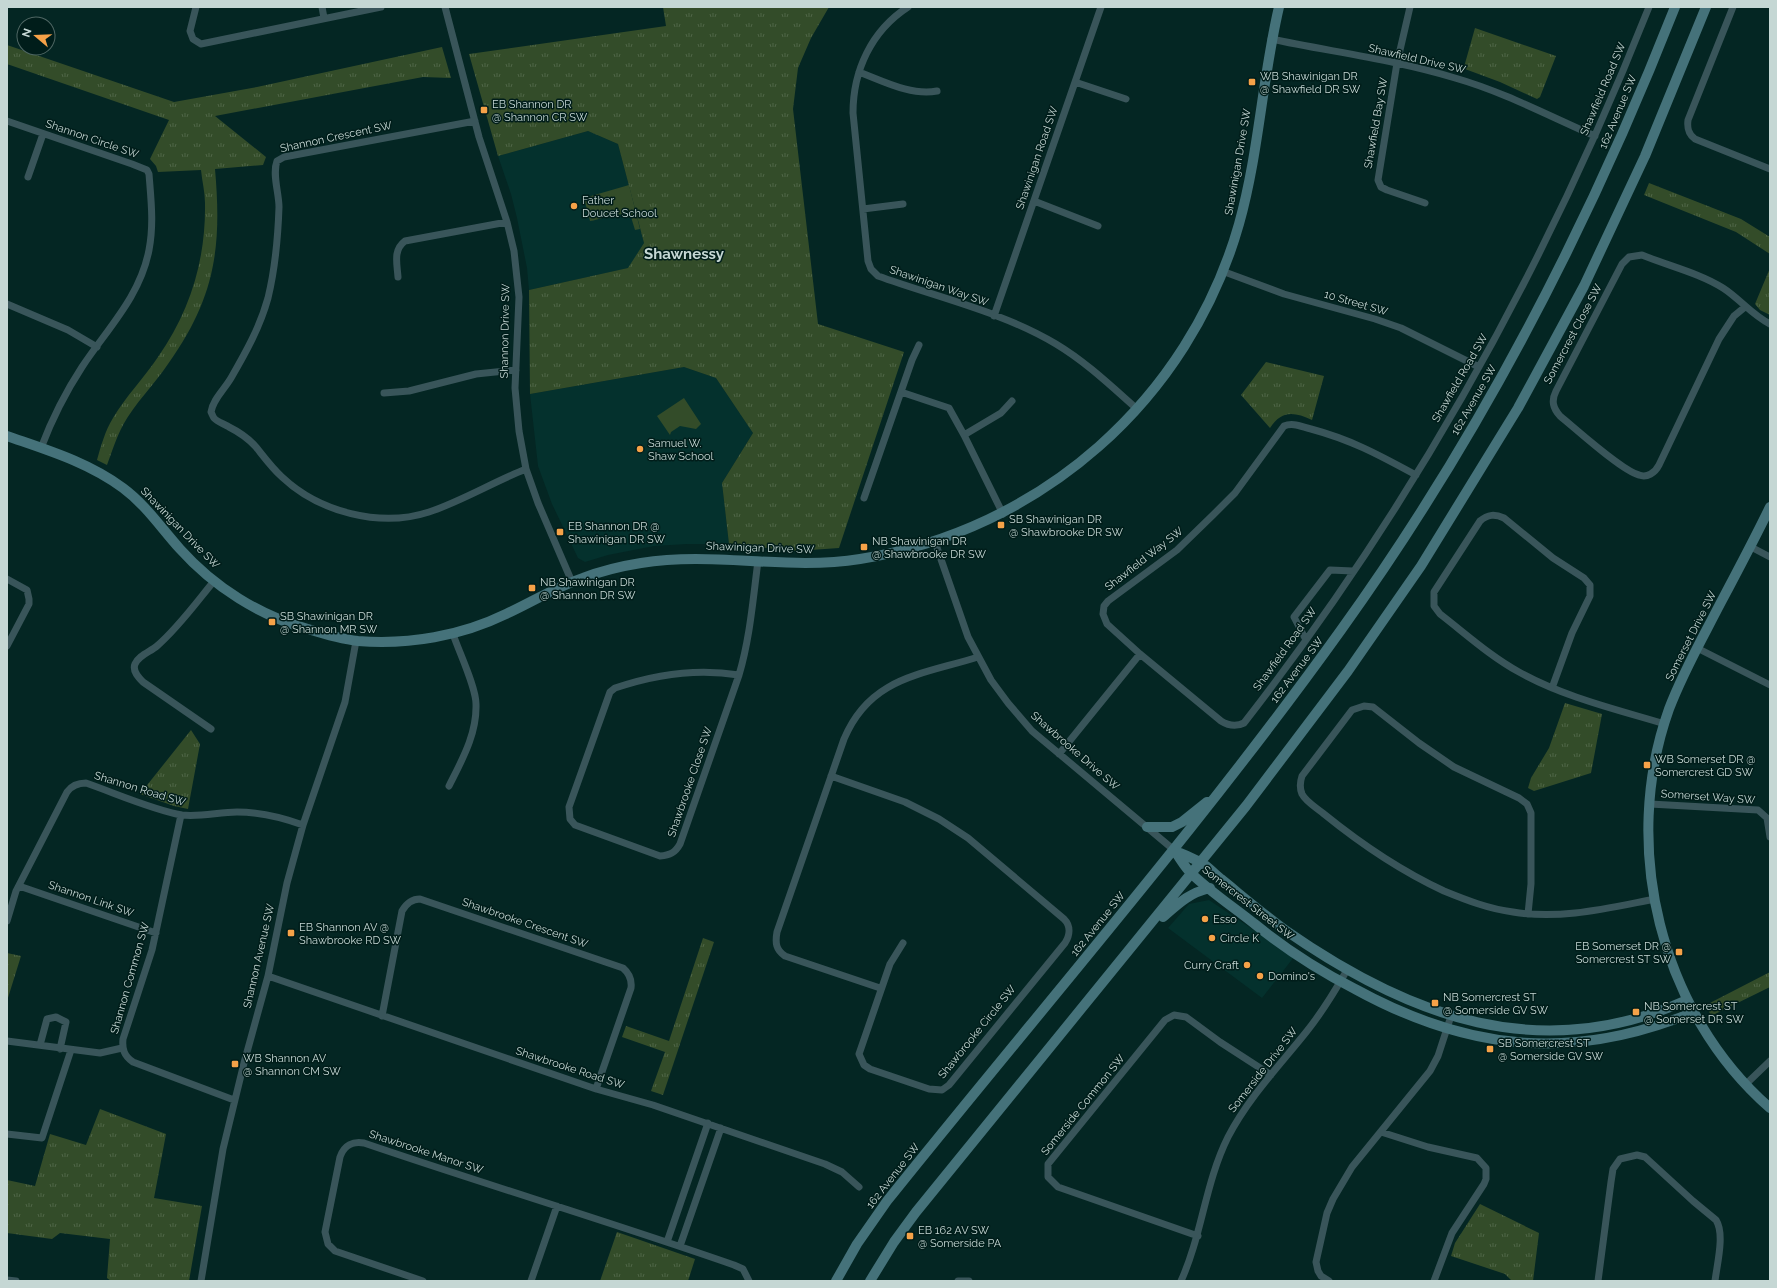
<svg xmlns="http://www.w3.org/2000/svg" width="1777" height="1288" font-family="Raleway,sans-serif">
<defs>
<pattern id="park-tufts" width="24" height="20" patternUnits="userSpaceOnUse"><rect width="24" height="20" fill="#334c29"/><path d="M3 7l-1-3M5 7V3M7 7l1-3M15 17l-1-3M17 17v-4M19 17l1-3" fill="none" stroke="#4f6547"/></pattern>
</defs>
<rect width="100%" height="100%" fill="#042623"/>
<path fill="#04312d" d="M 588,131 L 618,144 L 644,243 L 629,268 L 529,290 L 527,268 L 517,218 L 511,194 L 498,156 Z
M 684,367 L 716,378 L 753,433 L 722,483 L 729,544 L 687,544 L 654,546 L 608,555 L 585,562 L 578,558 L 552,504 L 538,466 L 530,394 Z
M 1209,900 L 1294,957 L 1262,998 L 1168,928 L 1189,904 Z"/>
<path fill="#334c29" d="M 629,185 L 640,229 L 635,230 L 631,217 C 620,210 602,219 590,221 L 584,198 Z
M 684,398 L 701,424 L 696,429 L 680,426 L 671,432 L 670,435 L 657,416 Z"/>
<path fill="url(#park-tufts)" d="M 663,7 L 829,7 L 811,38 L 798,68 L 793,109 L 818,324 L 904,352 L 839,548 L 796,551 L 729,544 L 722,483 L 753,433 L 716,378 L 684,367 L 530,394 L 529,290 L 628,268 L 644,243 L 618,144 L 588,131 L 498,156 L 469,54 L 666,26 Z
M 1475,28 L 1556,56 L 1540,97 L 1537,99 L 1500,82 L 1465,69 L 1464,67 Z
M 7,45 L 174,102 L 257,87 L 442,47 L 451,78 L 423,77 L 215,116 L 266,157 L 263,165 L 215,169 C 222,248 215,298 168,364 C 154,385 135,403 123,425 C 116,438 112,452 107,465 L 97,460 C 101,446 105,431 113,418 C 126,396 144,378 158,357 C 190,311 206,260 205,203 C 205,192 202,181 201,170 L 158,172 L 156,166 L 150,159 L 169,120 L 7,64 Z
M 1649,183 L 1741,219 L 1770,237 L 1770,254 L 1736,232 L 1644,195 Z
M 1770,268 L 1770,315 L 1760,310 L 1755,304 Z
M 1266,362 L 1324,376 L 1312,420 C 1294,412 1282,410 1270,428 L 1241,395 Z
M 1565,703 L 1602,714 L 1591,773 L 1534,791 L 1528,788 L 1531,778 L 1549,748 Z
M 191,730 L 200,744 L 188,809 L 174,806 L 140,794 Z
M 703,938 L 714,942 L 663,1095 L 651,1091 L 665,1052 L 622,1037 L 626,1026 L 669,1041 Z
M 7,953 L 21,956 L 7,1001 Z
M 1770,972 L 1770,987 L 1711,1016 L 1706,1005 Z
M 100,1109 L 166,1134 L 154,1198 L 202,1206 L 189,1281 L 111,1281 L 107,1278 L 110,1239 L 60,1233 L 52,1239 L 7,1233 L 7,1180 L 35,1186 L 50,1134 L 86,1145 Z
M 1480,1204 L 1539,1233 L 1533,1281 L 1512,1281 L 1505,1274 L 1451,1256 L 1455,1243 Z
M 617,1232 L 695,1259 L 688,1281 L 600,1281 Z"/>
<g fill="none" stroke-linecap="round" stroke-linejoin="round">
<path stroke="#39555a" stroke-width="7" d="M 196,7 L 190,31 L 193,39 L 201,44 L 381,7
M 322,7 L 324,18
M 445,7 L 479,137 L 507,222 L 514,251 L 519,297 L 515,388 L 519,431 L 526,469 L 538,503 L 572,582
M 908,7 C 871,31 853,71 853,113 L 868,261 L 871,269 L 878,276 C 936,297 1003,312 1056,344 C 1086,362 1111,386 1137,409
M 1410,7 L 1397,63 L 1378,180 L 1381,187 L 1387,190 L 1425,203
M 1733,7 L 1688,120 C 1687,128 1688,134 1695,139 L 1770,169
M 1271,39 C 1333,52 1396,60 1455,78 C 1504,92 1549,116 1595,136
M 859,72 C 883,81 911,96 937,91
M 1075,82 L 1126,99
M 7,121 L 132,164 L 147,170 L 149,174 C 151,200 154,224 149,250 C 140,297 107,329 82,367 C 65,393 52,419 41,448
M 475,121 L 284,157 L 277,161 C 272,174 279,193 279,207 C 278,237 275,269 268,298 C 260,327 246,352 231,378 C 224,390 213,399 211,412 C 212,414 213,417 214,418 C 217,422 225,424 229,427 C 239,432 249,439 256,447 C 264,457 272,468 282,477 C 319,512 380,528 429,512 C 462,501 493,482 526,469
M 28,177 L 43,134
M 1034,201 L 1098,226
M 863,209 L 903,204
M 1222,271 L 1284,294 L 1375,319 L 1401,328 L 1479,367
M 398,277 C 397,263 393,250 405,241 L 507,222
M 7,304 L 68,330 L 97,347
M 1745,307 L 1734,316 L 1719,339 L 1659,465 C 1655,473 1647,478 1639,475 C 1622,471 1576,429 1560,416 C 1553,408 1551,401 1556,391 L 1622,264 L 1629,257 L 1642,255 C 1669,266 1699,273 1723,288 C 1740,299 1752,315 1770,324
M 994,316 L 1101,7
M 901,392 L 949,408 L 964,435
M 384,393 L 409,391 L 476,374 L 516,370
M 1416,475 C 1379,455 1352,440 1311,429 C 1302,427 1293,422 1284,426 L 1235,493 L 1213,515 L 1177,550 L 1108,601 L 1104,606 L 1103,614 L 1107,624 L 1140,654 L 1221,721 C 1229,726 1236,727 1244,723 C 1413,506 1548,262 1649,7
M 864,498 L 912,360 L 919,345
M 1003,514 L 964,435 L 1001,413 L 1012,401
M 935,542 L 968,637 L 991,680 L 1008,703 L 1032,731 L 1174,850
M 1751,547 L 1770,557
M 7,579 L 27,590 L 29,599 L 29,604 L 7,646
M 1306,640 L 1294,617 L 1330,570 L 1353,571
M 1697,648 L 1770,685
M 739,675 C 697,668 656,674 615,688 L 610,692 L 569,807 L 570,819 L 575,825 L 660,856 C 670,855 675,853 680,844 L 739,675 C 750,638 753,599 758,561
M 1552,688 L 1572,633 L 1590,596 L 1590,585 L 1584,578 L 1553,558 L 1504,518 C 1495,514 1488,514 1480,521 L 1434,592 L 1434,606 L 1440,614 C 1466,634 1490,656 1519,672 C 1564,697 1615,709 1665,724
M 211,729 L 143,682 C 139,678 132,671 135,664 C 139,655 150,652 157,646 C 178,628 196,603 214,581
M 1059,754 L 1140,654
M 831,776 L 905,802 L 939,819 L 968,838 L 1064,919 C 1071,926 1070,935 1065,943 L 949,1085 L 942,1090 L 929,1089 L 870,1069 L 864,1065 L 859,1054 L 890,964 L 903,943
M 449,786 C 462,760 477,734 476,704 C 476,687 459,652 453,634
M 1650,804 L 1758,810 L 1767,818 L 1770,837
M 181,815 L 152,950 L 123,1039 C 122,1049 124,1056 133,1062 L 234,1100
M 19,886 L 156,933
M 1528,914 L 1531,884 L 1531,813 L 1527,804 L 1519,798 L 1454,767 L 1419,743 L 1373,707 L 1364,706 L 1352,710 L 1302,776 C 1300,782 1299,787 1302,794 C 1306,802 1317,808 1324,814 C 1361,844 1401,871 1444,891 C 1466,900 1489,909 1513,912 C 1561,920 1608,908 1655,899
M 7,921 L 16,891 L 67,792 C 72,785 78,783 86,783 C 115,793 153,810 182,815 C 201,817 219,812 237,812 C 261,812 281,817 303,825
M 268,976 L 596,1089 L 653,1105 L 825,1164 L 842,1172 L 859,1187
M 880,988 L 785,956 C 776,950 775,943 777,932 L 844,739 C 870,677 921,675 978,657
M 382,1016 L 402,911 C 406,904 412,899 420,899 L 623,968 C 630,974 632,980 631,988 L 596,1089
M 7,1041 L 100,1053 L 122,1048
M 40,1045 L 47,1019 L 56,1017 L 66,1022 L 60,1049
M 1745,1085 L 1770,1061
M 1381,1132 L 1428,1147 L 1477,1158 L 1486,1168 L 1486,1179 L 1484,1184 L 1452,1233 L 1434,1281
M 7,1134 L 42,1138 L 71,1050
M 1198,1236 L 1058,1187 L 1048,1177 L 1048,1164 L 1165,1020 L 1174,1015 L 1186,1017 L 1220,1042 L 1271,1075
M 667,1242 L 708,1123
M 680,1246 L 721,1128
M 7,1280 L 16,1281
M 201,1281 L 223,1149 L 244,1063 L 268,976 L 287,883 L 303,825 L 345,702 L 356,641
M 423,1281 L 335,1251 L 328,1244 L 325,1232 L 340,1157 C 344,1145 353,1141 364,1143 C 487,1185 611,1222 734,1265 L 743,1269 L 749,1281
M 531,1281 L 557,1206
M 958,1281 L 969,1281
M 1181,1281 C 1202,1235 1205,1183 1228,1137 C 1248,1098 1280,1065 1307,1031 C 1323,1011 1335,991 1347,970
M 1329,1281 L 1321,1276 L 1318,1271 L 1316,1262 L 1327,1213 L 1333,1199 L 1352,1167 L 1430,1071 L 1438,1056 L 1451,1016
M 1598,1281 L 1611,1182 L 1613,1169 L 1620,1159 L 1637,1155 L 1645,1157 L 1693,1201 L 1716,1220 C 1725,1234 1717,1264 1715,1281"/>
<path stroke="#45727a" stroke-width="10" d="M 7,436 C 47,450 88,462 123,488 C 146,505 161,528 180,549 C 214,587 260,616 308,629 C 324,634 341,639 358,641 C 409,645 461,636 506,614 C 532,602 556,587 583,578 C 601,571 622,566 641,563 C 714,551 787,571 860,559 C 1041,530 1189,400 1239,224 C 1259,153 1262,79 1279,7
M 1770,507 C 1754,540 1737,572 1720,604 C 1702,639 1683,672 1669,709 C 1620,846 1660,1012 1770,1108
M 1147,827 L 1172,827 L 1182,822 L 1207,802
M 1174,850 C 1180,858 1185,868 1192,874 C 1212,893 1235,908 1256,925 C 1287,950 1320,971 1355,989 C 1468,1051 1573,1062 1694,1012
M 1175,851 C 1183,854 1192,858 1200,862 C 1208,866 1214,874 1221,879 C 1242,896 1263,914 1285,930 C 1410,1017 1540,1066 1687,1000
M 1163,917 C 1179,903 1189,893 1210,888
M 836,1281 L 857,1244 L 887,1201 C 1039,1011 1199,828 1341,630 C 1479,438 1589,226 1675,7
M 870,1281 L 894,1242 L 916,1212 L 1246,806 L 1348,671 L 1421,566 L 1518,408 L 1584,286 L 1645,156 L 1706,7"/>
</g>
<g fill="#f6a248" stroke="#001d1a" stroke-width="1.5">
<rect x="1248" y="78" width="8" height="8" rx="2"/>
<rect x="480" y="106" width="8" height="8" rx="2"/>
<circle cx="574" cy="206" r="4"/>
<circle cx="640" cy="449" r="4"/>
<rect x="997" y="521" width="8" height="8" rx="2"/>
<rect x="556" y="528" width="8" height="8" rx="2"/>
<rect x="860" y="543" width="8" height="8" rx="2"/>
<rect x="528" y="584" width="8" height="8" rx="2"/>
<rect x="268" y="618" width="8" height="8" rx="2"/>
<rect x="1643" y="761" width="8" height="8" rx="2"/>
<circle cx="1205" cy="919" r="4"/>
<rect x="287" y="929" width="8" height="8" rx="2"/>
<circle cx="1212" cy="938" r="4"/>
<rect x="1675" y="948" width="8" height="8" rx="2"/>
<circle cx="1247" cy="965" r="4"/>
<circle cx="1260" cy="976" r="4"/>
<rect x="1431" y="999" width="8" height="8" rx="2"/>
<rect x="1632" y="1008" width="8" height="8" rx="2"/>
<rect x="1486" y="1045" width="8" height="8" rx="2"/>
<rect x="231" y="1060" width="8" height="8" rx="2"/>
<rect x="906" y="1232" width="8" height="8" rx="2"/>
</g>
<g text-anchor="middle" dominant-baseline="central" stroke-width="3" stroke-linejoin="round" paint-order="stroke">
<g font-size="11" fill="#c5d7d4" stroke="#001d1a">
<text transform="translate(1417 59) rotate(13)">Shawfield Drive SW</text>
<text transform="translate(1603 89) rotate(-67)">Shawfield Road SW</text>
<text transform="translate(1618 112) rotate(-67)">162 Avenue SW</text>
<text transform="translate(1376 123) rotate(-80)">Shawfield Bay SW</text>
<text transform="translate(336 137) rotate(-12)">Shannon Crescent SW</text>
<text transform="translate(92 139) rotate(19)">Shannon Circle SW</text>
<text transform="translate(1037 158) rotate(-71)">Shawinigan Road SW</text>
<text transform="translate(1238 162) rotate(-80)">Shawinigan Drive SW</text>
<text transform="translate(939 286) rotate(19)">Shawinigan Way SW</text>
<text transform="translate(1356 303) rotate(16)">10 Street SW</text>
<text transform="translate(505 331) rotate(-89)">Shannon Drive SW</text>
<text transform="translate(1573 334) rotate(-62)">Somercrest Close SW</text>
<text transform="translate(1460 378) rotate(-60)">Shawfield Road SW</text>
<text transform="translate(1474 400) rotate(-60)">162 Avenue SW</text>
<text transform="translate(180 528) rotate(46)">Shawinigan Drive SW</text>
<text transform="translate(760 548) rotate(2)">Shawinigan Drive SW</text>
<text transform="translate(1144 559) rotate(-38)">Shawfield Way SW</text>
<text transform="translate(1691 636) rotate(-63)">Somerset Drive SW</text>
<text transform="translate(1285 649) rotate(-54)">Shawfield Road SW</text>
<text transform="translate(1297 670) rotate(-53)">162 Avenue SW</text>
<text transform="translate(1075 751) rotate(41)">Shawbrooke Drive SW</text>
<text transform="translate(690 782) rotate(-71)">Shawbrooke Close SW</text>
<text transform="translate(140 789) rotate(17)">Shannon Road SW</text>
<text transform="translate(1708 797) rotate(4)">Somerset Way SW</text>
<text transform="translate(91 899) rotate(19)">Shannon Link SW</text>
<text transform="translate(1248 903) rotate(38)">Somercrest Street SW</text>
<text transform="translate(525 923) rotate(19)">Shawbrooke Crescent SW</text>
<text transform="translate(1098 924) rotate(-51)">162 Avenue SW</text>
<text transform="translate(259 956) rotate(-77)">Shannon Avenue SW</text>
<text transform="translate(130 978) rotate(-74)">Shannon Common SW</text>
<text transform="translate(977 1032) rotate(-51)">Shawbrooke Circle SW</text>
<text transform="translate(570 1068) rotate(18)">Shawbrooke Road SW</text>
<text transform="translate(1263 1070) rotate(-52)">Somerside Drive SW</text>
<text transform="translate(1083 1105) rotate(-51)">Somerside Common SW</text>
<text transform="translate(426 1152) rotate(18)">Shawbrooke Manor SW</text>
<text transform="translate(893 1176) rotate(-52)">162 Avenue SW</text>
</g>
<g font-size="11" fill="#c5d7d4" stroke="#001d1a" text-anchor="start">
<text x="1260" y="76">WB Shawinigan DR<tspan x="1260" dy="13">@ Shawfield DR SW</tspan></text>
<text x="492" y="104">EB Shannon DR<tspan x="492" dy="13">@ Shannon CR SW</tspan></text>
<text x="582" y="200">Father<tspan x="582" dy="13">Doucet School</tspan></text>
<text x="648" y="443">Samuel W.<tspan x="648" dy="13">Shaw School</tspan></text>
<text x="1009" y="519">SB Shawinigan DR<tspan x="1009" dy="13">@ Shawbrooke DR SW</tspan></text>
<text x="568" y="526">EB Shannon DR @<tspan x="568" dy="13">Shawinigan DR SW</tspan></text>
<text x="872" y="541">NB Shawinigan DR<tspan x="872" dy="13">@ Shawbrooke DR SW</tspan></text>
<text x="540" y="582">NB Shawinigan DR<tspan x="540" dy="13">@ Shannon DR SW</tspan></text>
<text x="280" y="616">SB Shawinigan DR<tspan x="280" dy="13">@ Shannon MR SW</tspan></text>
<text x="1655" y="759">WB Somerset DR @<tspan x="1655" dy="13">Somercrest GD SW</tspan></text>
<text x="1213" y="919">Esso</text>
<text x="299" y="927">EB Shannon AV @<tspan x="299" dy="13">Shawbrooke RD SW</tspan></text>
<text x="1220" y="938">Circle K</text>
<text x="1671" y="946" text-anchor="end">EB Somerset DR @<tspan x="1671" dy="13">Somercrest ST SW</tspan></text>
<text x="1239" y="965" text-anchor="end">Curry Craft</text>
<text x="1268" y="976">Domino's</text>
<text x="1443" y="997">NB Somercrest ST<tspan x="1443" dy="13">@ Somerside GV SW</tspan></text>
<text x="1644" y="1006">NB Somercrest ST<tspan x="1644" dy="13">@ Somerset DR SW</tspan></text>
<text x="1498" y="1043">SB Somercrest ST<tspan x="1498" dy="13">@ Somerside GV SW</tspan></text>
<text x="243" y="1058">WB Shannon AV<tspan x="243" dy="13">@ Shannon CM SW</tspan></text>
<text x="918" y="1230">EB 162 AV SW<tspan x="918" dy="13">@ Somerside PA</tspan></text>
</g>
<g font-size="15" font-weight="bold" fill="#c5d7d4" stroke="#001d1a">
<text x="684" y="254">Shawnessy</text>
</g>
</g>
<rect width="1777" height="1288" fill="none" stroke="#c5d7d4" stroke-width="16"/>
<g transform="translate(36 36) rotate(289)"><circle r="19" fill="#001d1a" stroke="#4f6764"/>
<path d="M0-3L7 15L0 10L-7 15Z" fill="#f6a248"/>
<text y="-6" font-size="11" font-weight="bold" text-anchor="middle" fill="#c5d7d4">N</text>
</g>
</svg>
